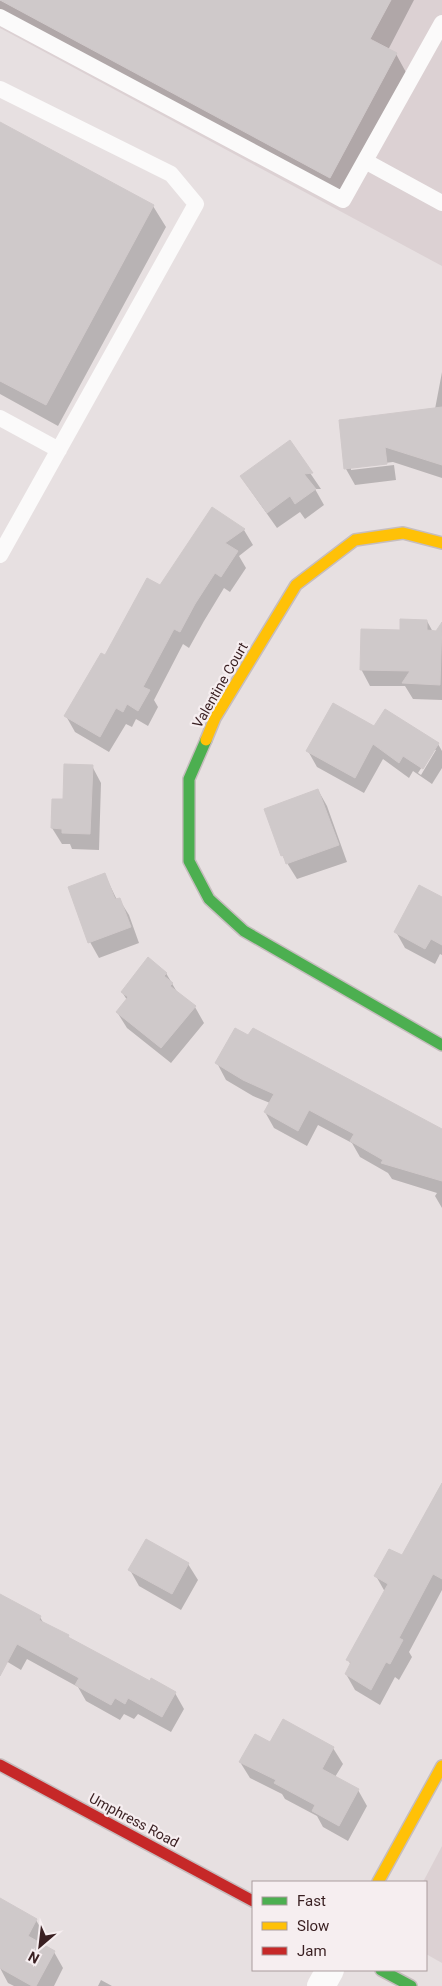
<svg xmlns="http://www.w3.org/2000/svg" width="442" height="1986" font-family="Roboto,sans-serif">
<rect width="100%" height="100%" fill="#e7e0e1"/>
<path fill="#dcd1d3" d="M 0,0 L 442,0 L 442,266 L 0,28 Z
M 442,1846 L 442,1963 L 426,1954 L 426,1882 L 423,1882 Z"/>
<path fill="#0003" fill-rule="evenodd" d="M 0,0 L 414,0 L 388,50 L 396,54 L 408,76 L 342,199 L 0,15 Z
M 0,123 L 153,206 L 166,227 L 58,426 L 0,394 Z
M 442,372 L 442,478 L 393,462 L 351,467 L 351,470 L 394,465 L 396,480 L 355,485 L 346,469 L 435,409 Z
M 289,442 L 321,489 L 315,489 L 324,505 L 305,519 L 300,512 L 277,528 L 241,477 Z
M 212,509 L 244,530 L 253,545 L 239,556 L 246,568 L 230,592 L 224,588 L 204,621 L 189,648 L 183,644 L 154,700 L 158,707 L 148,726 L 136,719 L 132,727 L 126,724 L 109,752 L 75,732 L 66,716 L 106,657 L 161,586 Z
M 427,621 L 433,632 L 437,632 L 442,624 L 442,700 L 413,699 L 405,686 L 370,686 L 361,669 L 401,631 Z
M 375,728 L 438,744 L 442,751 L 442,768 L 432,784 L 413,771 L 409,778 L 383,759 L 364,793 L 317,767 L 308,751 ZM 433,750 L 436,750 L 421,775 L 418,773 Z
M 92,766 L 101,783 L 99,850 L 72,849 L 70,844 L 62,844 L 52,828 L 64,801 Z
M 318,790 L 327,806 L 347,862 L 297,879 L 282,855 Z
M 105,875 L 117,900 L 119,899 L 129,915 L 139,943 L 99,958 L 90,942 Z
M 442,899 L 442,955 L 440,954 L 435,964 L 405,948 L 396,932 Z
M 166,973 L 177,992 L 195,1007 L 204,1023 L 171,1063 L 127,1028 L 117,1012 L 127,1000 L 122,992 Z
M 217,1063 L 442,1135 L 442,1208 L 435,1196 L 437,1193 L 392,1179 L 388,1173 L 360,1157 L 352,1143 L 318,1125 L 307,1146 L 274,1128 L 265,1112 L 270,1103 L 253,1096 L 226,1080 Z
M 442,1483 L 442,1590 L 409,1652 L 412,1657 L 399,1680 L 395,1677 L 380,1705 L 355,1690 L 346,1674 L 351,1665 L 348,1660 L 385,1592 L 376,1576 L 402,1557 Z
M 146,1541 L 188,1564 L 198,1580 L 181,1610 L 139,1586 L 130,1570 Z
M 0,1603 L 40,1617 L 44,1624 L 68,1636 L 70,1640 L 150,1682 L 175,1693 L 184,1709 L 171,1732 L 138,1714 L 134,1719 L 124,1714 L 120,1720 L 86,1701 L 78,1687 L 27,1659 L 21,1670 L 1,1658 Z
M 270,1744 L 333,1748 L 343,1764 L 335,1777 L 358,1790 L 367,1806 L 348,1841 L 323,1827 L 317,1816 L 285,1799 L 282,1794 L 250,1778 L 240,1762 Z
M 0,1900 L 36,1920 L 45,1936 L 41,1945 L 54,1952 L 63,1968 L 54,1986 L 14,1986 L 8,1983 L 0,1968 Z
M 101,1980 L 112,1986 L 98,1986 Z"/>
<path fill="#cfc9ca" stroke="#d0c9ca" d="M 0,0 L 391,0 L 370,39 L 397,53 L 330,178 Z
M 0,122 L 154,205 L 46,405 L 0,381 Z
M 442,407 L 442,465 L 385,447 L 387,464 L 344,469 L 339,420 Z
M 290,440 L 313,473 L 304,474 L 316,489 L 295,504 L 290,496 L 267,513 L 240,476 Z
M 212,507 L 245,529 L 225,543 L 238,551 L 221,577 L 215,573 L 195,604 L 180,632 L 174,629 L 143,687 L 150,690 L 138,711 L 127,704 L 123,712 L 116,708 L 100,737 L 64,716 L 101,653 L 105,655 L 147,578 L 160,585 Z
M 400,619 L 427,620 L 427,630 L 436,631 L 442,622 L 440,685 L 402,683 L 410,671 L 360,670 L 361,629 L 400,630 Z
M 333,703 L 374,726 L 385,709 L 439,743 L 423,769 L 403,756 L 399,763 L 373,744 L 355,778 L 306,751 Z
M 64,764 L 93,765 L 90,834 L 62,833 L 62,829 L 51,828 L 52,799 L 63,799 Z
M 318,789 L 339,845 L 286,864 L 283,855 L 281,856 L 264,809 Z
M 105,873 L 115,899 L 120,898 L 131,927 L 88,943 L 68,887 Z
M 419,885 L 442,897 L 442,945 L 431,939 L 425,949 L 394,932 Z
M 148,957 L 167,973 L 164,976 L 173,983 L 170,986 L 196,1006 L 161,1048 L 116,1012 L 128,997 L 121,992 Z
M 235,1028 L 248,1035 L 253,1028 L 442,1129 L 442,1181 L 381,1163 L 383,1160 L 350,1141 L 354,1134 L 309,1110 L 298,1131 L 264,1112 L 274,1094 L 243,1080 L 215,1063 Z
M 442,1483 L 442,1579 L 433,1574 L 399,1638 L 403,1640 L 390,1664 L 386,1662 L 371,1690 L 345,1674 L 351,1662 L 346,1660 L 388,1584 L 374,1576 L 389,1549 L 402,1555 Z
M 146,1539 L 189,1563 L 172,1594 L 128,1570 Z
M 0,1594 L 41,1616 L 39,1620 L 69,1635 L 68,1637 L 150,1681 L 151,1678 L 176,1692 L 162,1717 L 128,1698 L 125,1704 L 115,1698 L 111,1705 L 75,1685 L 79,1678 L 17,1644 L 0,1676 Z
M 283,1719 L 334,1747 L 322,1769 L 359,1789 L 339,1826 L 312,1811 L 315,1805 L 274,1783 L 276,1780 L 239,1762 L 255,1734 L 270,1742 Z
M 0,1898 L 37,1919 L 28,1936 L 55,1951 L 36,1986 L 32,1986 L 0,1968 Z"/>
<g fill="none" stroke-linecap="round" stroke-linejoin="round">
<g stroke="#c6bdbe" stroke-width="14">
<path id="fast" d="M 206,740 L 189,779 L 189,861 L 209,899 L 244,931 L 442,1045
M 381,1970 L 411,1986"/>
</g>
<g stroke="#c6bdbe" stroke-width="14">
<path id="slow" d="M 206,740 L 215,718 L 296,585 L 355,540 L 403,533 L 442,543
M 378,1882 L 442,1766"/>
</g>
<g stroke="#c6bdbe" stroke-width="14">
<path id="jam" d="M 0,1765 L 253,1901"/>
</g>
<path stroke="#fbfafa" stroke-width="16" d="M 0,17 L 343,200 L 442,23
M 0,89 L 171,174 L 196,204 L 0,555
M 365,161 L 442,203
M 0,418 L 59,450"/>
<path stroke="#fbfafa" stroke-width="28" d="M 321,1986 L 330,1970"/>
<use href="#fast" stroke="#4caf50" stroke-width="11"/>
<use href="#slow" stroke="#ffc107" stroke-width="11"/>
<use href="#jam" stroke="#c62828" stroke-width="11"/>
</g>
<g text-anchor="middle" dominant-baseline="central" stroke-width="4.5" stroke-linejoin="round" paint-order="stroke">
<g font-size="14" fill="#391f21" stroke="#f6eef0">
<text transform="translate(220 685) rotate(-60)">Valentine Court</text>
<text transform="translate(134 1820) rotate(28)">Umphress Road</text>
</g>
</g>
<rect x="252" y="1881" width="175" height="90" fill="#f6eef0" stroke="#aa9b9d"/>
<rect x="262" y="1897" width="25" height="8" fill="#4caf50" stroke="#aa9b9d"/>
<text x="297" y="1906" font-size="15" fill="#391f21">Fast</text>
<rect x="262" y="1922" width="25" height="8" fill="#ffc107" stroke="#aa9b9d"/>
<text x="297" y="1931" font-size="15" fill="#391f21">Slow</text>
<rect x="262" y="1947" width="25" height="8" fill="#c62828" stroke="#aa9b9d"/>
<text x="297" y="1956" font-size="15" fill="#391f21">Jam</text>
<g transform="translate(40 1946) rotate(208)" stroke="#f6eef0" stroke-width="4" paint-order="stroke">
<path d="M0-4L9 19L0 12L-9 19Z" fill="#391f21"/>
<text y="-8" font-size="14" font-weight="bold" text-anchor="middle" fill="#391f21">N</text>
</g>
</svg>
